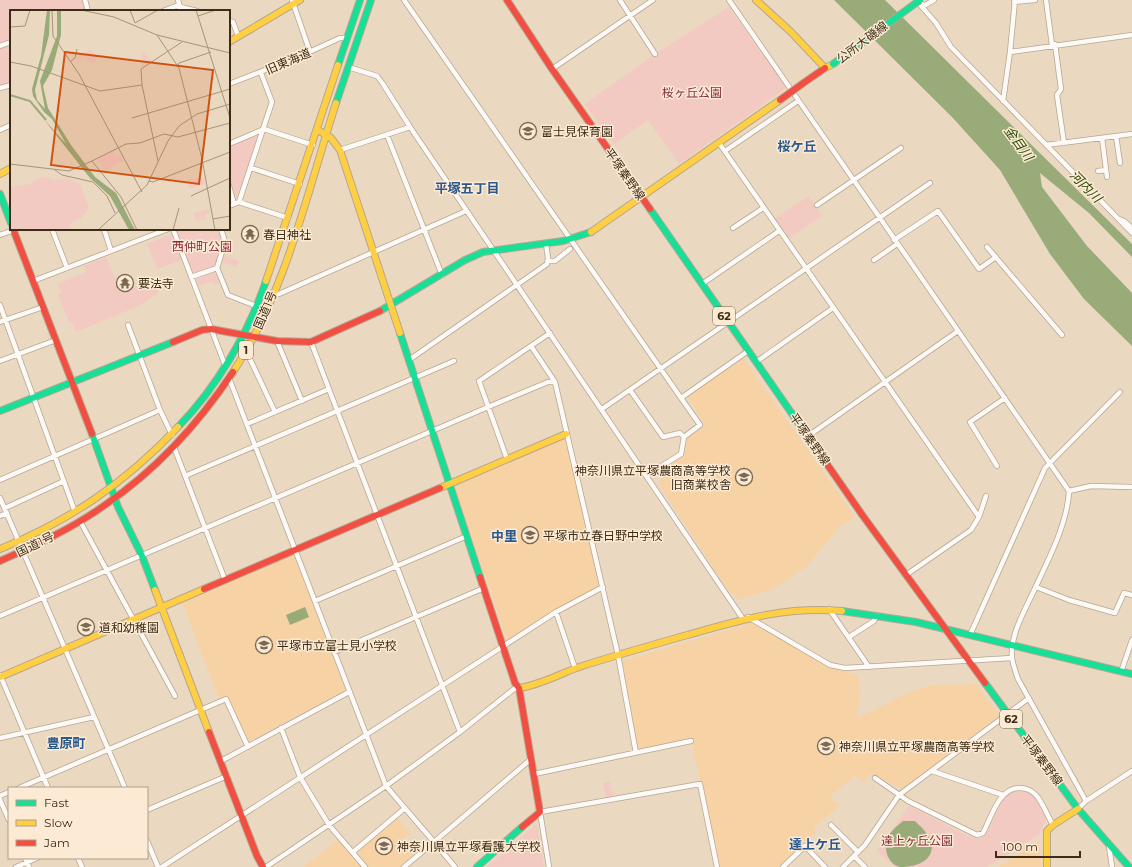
<svg xmlns="http://www.w3.org/2000/svg" width="1132" height="867" font-family="Montserrat,'Noto Sans JP',sans-serif">
<rect width="100%" height="100%" fill="#ebd8c0"/>
<path fill="#f6d2a5" d="M 742,359 L 744,359 L 854,516 L 853,518 L 839,527 L 806,567 L 773,589 L 738,600 L 734,594 L 730,593 L 659,485 L 663,470 L 684,456 L 688,438 L 705,426 L 688,397 Z
M 563,438 L 566,439 L 600,586 L 507,641 L 454,485 Z
M 292,555 L 294,556 L 345,689 L 344,691 L 248,742 L 227,695 L 219,698 L 182,602 Z
M 752,623 L 827,666 L 857,675 L 860,688 L 857,717 L 871,712 L 909,692 L 940,683 L 940,685 L 976,684 L 1000,716 L 903,789 L 869,773 L 864,783 L 854,776 L 829,797 L 840,805 L 813,828 L 816,832 L 781,867 L 719,867 L 691,739 L 638,751 L 622,661 Z
M 397,817 L 410,833 L 401,840 L 414,856 L 401,867 L 368,867 L 357,851 Z
M 339,839 L 363,867 L 304,867 Z
M 1039,841 L 1042,867 L 999,867 Z"/>
<path fill="#f2cac2" d="M 0,0 L 82,0 L 85,11 L 11,11 L 11,40 L 0,43 Z
M 729,7 L 786,88 L 679,164 L 648,120 L 614,144 L 585,104 L 655,54 Z
M 11,45 L 11,84 L 0,86 L 0,48 Z
M 257,135 L 258,136 L 237,197 L 235,197 L 229,179 L 229,147 Z
M 809,196 L 822,216 L 788,239 L 774,219 Z
M 179,229 L 218,229 L 222,241 L 215,266 L 193,273 L 177,231 Z
M 171,234 L 182,260 L 157,269 L 147,244 Z
M 225,256 L 239,261 L 237,267 L 222,262 Z
M 106,257 L 121,293 L 136,287 L 151,277 L 158,293 L 141,305 L 76,332 L 72,322 L 69,322 L 58,294 L 62,293 L 58,284 L 86,272 L 84,266 Z
M 214,272 L 219,283 L 214,285 L 212,281 L 198,286 L 197,279 Z
M 610,782 L 613,796 L 606,798 L 603,783 Z
M 1014,791 L 1028,792 L 1036,798 L 1046,818 L 1040,834 L 987,867 L 895,867 L 877,851 L 909,806 L 968,836 L 977,839 L 986,835 L 1004,798 Z
M 537,824 L 544,867 L 486,867 Z"/>
<path fill="#98ab79" d="M 834,0 L 885,0 L 1132,244 L 1132,257 L 1089,213 L 1040,173 L 1042,187 L 1087,246 L 1132,293 L 1132,346 L 1084,299 L 1050,254 L 1000,170 L 952,117 Z
M 305,607 L 309,617 L 290,625 L 286,615 Z
M 903,821 L 915,821 C 921,827 928,833 931,841 C 936,860 917,867 900,867 C 889,865 883,849 887,840 C 889,832 897,826 903,821 Z"/>
<g fill="none" stroke-linecap="round" stroke-linejoin="round">
<g stroke="#b6a691" stroke-width="6">
<path id="street" d="M 85,0 L 88,11
M 178,0 L 181,11
M 292,0 L 310,52
M 404,0 L 681,398
M 620,0 L 655,54
M 729,0 L 1069,491 C 1068,521 1049,559 1036,586 C 1026,609 1010,633 1012,658 C 1013,665 1016,673 1018,679 L 1086,801 L 1078,809
M 916,0 L 936,23 L 951,47 L 1132,233
M 1015,0 L 1010,52 L 1132,35
M 1046,0 L 1052,45
M 1014,2 L 1035,0
M 922,4 L 922,7 L 934,0
M 163,11 L 176,6 L 197,11
M 229,21 L 233,22 L 238,36
M 1055,44 L 1061,89 L 1057,95 L 1064,143
M 0,46 L 11,42
M 348,67 L 377,76 L 383,84 L 410,127 L 743,619
M 552,69 L 653,0
M 229,84 L 296,58 L 340,38 L 347,38
M 0,88 L 11,85
M 1003,101 L 1010,52
M 0,130 L 11,125
M 387,135 L 442,275
M 1116,136 L 1120,163
M 1102,138 L 1107,177
M 719,143 L 979,517
M 229,144 L 264,129 L 313,145
M 1046,145 L 1132,134
M 340,150 L 410,127
M 725,151 L 798,101
M 251,168 L 300,184
M 1098,171 L 1106,170
M 229,186 L 234,204
M 239,202 L 272,102 L 261,73
M 817,205 L 901,148
M 229,206 L 239,202 L 288,218
M 1119,219 L 1124,221 L 1132,228
M 733,228 L 763,208
M 52,229 L 67,268
M 104,229 L 111,251
M 173,229 L 225,365
M 0,235 L 17,229
M 894,240 L 938,211 L 979,269 L 996,257
M 987,247 L 1062,335
M 874,260 L 897,244
M 548,261 L 555,261 L 570,249
M 217,268 L 228,295 L 256,306
M 191,277 L 217,268 L 225,242 L 221,229
M 33,281 L 168,229
M 702,284 L 779,231
M 273,295 L 279,294 L 466,211
M 0,305 L 75,512
M 0,322 L 43,307
M 128,325 L 160,410 L 172,435
M 277,341 L 302,401
M 311,342 L 460,732
M 531,346 L 555,382 L 618,655 L 636,753
M 245,352 L 249,357 L 275,412
M 409,360 L 547,264 L 548,258 L 546,244
M 0,361 L 56,340
M 756,362 L 833,308
M 229,378 L 386,786 L 434,842 L 404,867
M 630,390 L 663,437 L 680,433 L 684,437
M 602,409 L 930,183
M 247,424 L 329,389
M 808,436 L 958,331
M 174,447 L 225,580
M 507,459 L 479,381 L 550,333
M 997,466 L 970,422 L 1005,398
M 647,475 L 681,454 L 684,437 L 700,425 L 681,398 L 748,351
M 185,476 L 454,361
M 0,480 L 160,410
M 1069,491 L 1091,486 L 1132,487
M 0,498 L 125,788
M 5,508 L 64,481
M 0,516 L 7,513
M 80,521 L 175,696
M 906,575 L 971,530 L 979,517 L 986,496
M 1036,587 L 1069,600 L 1115,613 L 1124,593 L 1132,595
M 315,601 L 467,536
M 829,609 L 869,667
M 556,612 L 575,668
M 0,616 L 488,407 L 548,382 L 555,382
M 748,617 L 830,665 L 845,668 L 1012,658
M 970,635 L 1045,468 L 1120,392
M 849,637 L 874,621 L 877,615
M 334,652 L 484,588
M 1121,672 L 1132,640
M 0,675 L 48,788
M 281,728 L 300,777 L 329,825 L 365,867
M 0,738 L 94,717
M 221,761 L 349,692
M 932,771 L 1003,795
M 534,774 L 691,741
M 875,778 L 908,801 L 977,835 L 983,833 C 991,818 999,787 1020,788 C 1026,788 1031,790 1036,795 C 1043,803 1047,815 1053,825
M 19,788 L 226,699 L 248,747
M 0,796 L 9,792
M 0,800 L 9,820
M 1086,801 L 1132,771
M 147,810 L 227,776
M 831,825 L 858,852
M 147,841 L 158,867
M 1109,846 L 1112,867
M 353,852 L 405,808
M 854,856 L 865,867
M 25,858 L 29,867
M 78,858 L 82,867
M 16,867 L 37,858
M 162,867 L 556,612 L 603,587
M 266,867 L 386,786 L 460,732 L 514,689 L 519,688
M 455,867 L 434,842 L 531,759
M 549,867 L 540,812 L 700,784 L 717,867
M 783,867 L 805,846 L 825,867
M 843,867 L 865,845 L 899,795 L 1029,698"/>
</g>
<g stroke="#b6a691" stroke-width="8">
<path id="fast" d="M 338,65 L 360,0
M 336,103 L 371,0
M 0,194 L 11,223
M 650,209 L 813,444
M 380,311 L 465,260 L 483,252 L 563,241 L 591,232
M 400,333 L 480,577
M 0,411 L 173,342
M 178,427 C 217,387 248,334 266,281
M 92,434 L 118,507 L 142,556 L 155,590
M 842,611 L 916,622 L 1132,674
M 985,683 L 1078,809 L 1129,867
M 477,867 L 522,827"/>
</g>
<g stroke="#b6a691" stroke-width="8">
<path id="slow" d="M 756,0 L 791,32 L 825,68 L 833,64
M 229,42 L 300,0
M 318,130 L 331,138 L 340,150 L 400,333
M 0,174 L 11,168
M 591,232 L 780,100
M 266,281 L 338,65
M 233,372 C 286,292 307,193 336,103
M 440,488 L 566,434
M 0,549 C 71,520 125,483 178,427
M 155,590 L 209,732
M 0,677 L 204,589
M 519,688 C 541,685 561,673 582,666 C 617,655 652,645 687,635 C 741,620 784,606 842,611
M 1047,867 L 1047,831 L 1053,825 L 1078,809"/>
</g>
<g stroke="#b6a691" stroke-width="8">
<path id="jam" d="M 507,0 L 552,69 L 650,209
M 802,84 L 825,68
M 13,229 L 92,434
M 173,342 L 202,330 L 211,329 L 277,341 L 311,342 L 380,311
M 813,444 L 863,516 L 985,683
M 0,561 C 36,545 73,528 105,505 C 156,470 199,423 233,372
M 480,577 L 515,683 L 519,688 L 540,812 L 522,827
M 204,589 L 440,488
M 209,732 L 257,856 L 263,867"/>
</g>
<use href="#street" stroke="#fcf9f6" stroke-width="4.5"/>
<use href="#fast" stroke="#16e098" stroke-width="6"/>
<use href="#slow" stroke="#ffcf43" stroke-width="6"/>
<use href="#jam" stroke="#f24e42" stroke-width="6"/>
<g stroke="#b6a691" stroke-width="8" stroke-linecap="butt">
<path id="fast-bridge" d="M 833,64 L 920,0"/>
</g>
<g stroke="#b6a691" stroke-width="8" stroke-linecap="butt">
<path id="jam-bridge" d="M 780,100 L 802,84"/>
</g>
<use href="#fast-bridge" stroke="#16e098" stroke-width="6"/>
<use href="#jam-bridge" stroke="#f24e42" stroke-width="6"/>
</g>
<defs>
<g id="school-ring" transform="scale(0.9)"><circle r="9.5" fill="#fcead5" stroke="#7b6952" stroke-width="1.5"/><path d="M0-5L7-2L0 1L-7-2ZM-4 1L0 2.5L4 1V4Q0 6-4 4Z" fill="#7b6952"/></g>
<g id="temple-ring" transform="scale(0.9)"><circle r="9.5" fill="#fcead5" stroke="#7b6952" stroke-width="1.5"/><path d="M0-6L5-2H3V0L6.5 2.5H4V6H1.5V3h-3V6H-4V2.5H-6.5L-3 0V-2H-5Z" fill="#7b6952"/></g>
<g id="university-ring" transform="scale(0.9)"><circle r="9.5" fill="#fcead5" stroke="#7b6952" stroke-width="1.5"/><path d="M0-5L7-2L0 1L-7-2ZM-4 1L0 2.5L4 1V4Q0 6-4 4Z" fill="#7b6952"/></g>
</defs>
<g fill-rule="evenodd">
<use href="#school-ring" x="528" y="131"/>
<use href="#temple-ring" x="250" y="234"/>
<use href="#temple-ring" x="125" y="283"/>
<use href="#school-ring" x="744" y="477"/>
<use href="#school-ring" x="530" y="535"/>
<use href="#school-ring" x="86" y="627"/>
<use href="#school-ring" x="264" y="645"/>
<use href="#school-ring" x="826" y="746"/>
<use href="#university-ring" x="384" y="846"/>
</g>
<g text-anchor="middle" dominant-baseline="central" stroke-width="3" stroke-linejoin="round" paint-order="stroke">
<g fill="#fcead5" stroke="#77664f" stroke-width="1">
<rect x="713" y="307" width="22" height="18" rx="3"/>
<rect x="239" y="341" width="14" height="18" rx="3"/>
<rect x="1000" y="710" width="22" height="18" rx="3"/>
</g>
<g font-size="11" font-weight="bold" fill="#3e2d16">
<text x="724" y="316">62</text>
<text x="246" y="350">1</text>
<text x="1011" y="719">62</text>
</g>
<g font-size="12" fill="#3e2d16" stroke="#fcead5">
<text transform="translate(862 42) rotate(-37)">公所大磯線</text>
<text transform="translate(288 61) rotate(-23)">旧東海道</text>
<text transform="translate(625 174) rotate(55)">平塚秦野線</text>
<text transform="translate(265 310) rotate(-67)">国道1号</text>
<text transform="translate(810 439) rotate(55)">平塚秦野線</text>
<text transform="translate(35 544) rotate(-26)">国道1号</text>
<text transform="translate(1042 760) rotate(53)">平塚秦野線</text>
</g>
<g font-size="12" fill="#882c3d" stroke="#fcead5">
<text x="692" y="92">桜ヶ丘公園</text>
<text x="202" y="246">西仲町公園</text>
<text x="917" y="840">達上ヶ丘公園</text>
</g>
<g font-size="12" fill="#3e2d16" stroke="#fcead5" text-anchor="start">
<text x="541" y="131">富士見保育園</text>
<text x="263" y="234">春日神社</text>
<text x="138" y="283">要法寺</text>
<text x="731" y="470" text-anchor="end">神奈川県立平塚農商高等学校<tspan x="731" dy="14">旧商業校舎</tspan></text>
<text x="543" y="535">平塚市立春日野中学校</text>
<text x="99" y="627">道和幼稚園</text>
<text x="277" y="645">平塚市立富士見小学校</text>
<text x="839" y="746">神奈川県立平塚農商高等学校</text>
<text x="397" y="846">神奈川県立平塚看護大学校</text>
</g>
<g font-size="13" font-style="italic" fill="#294a04" stroke="#fcead5">
<text transform="translate(1019 143) rotate(54)">金目川</text>
<text transform="translate(1086 186) rotate(45)">河内川</text>
</g>
<g font-size="13" font-weight="bold" fill="#29588d" stroke="#fcead5">
<text x="797" y="146">桜ケ丘</text>
<text x="467" y="188">平塚五丁目</text>
<text x="504" y="536">中里</text>
<text x="66" y="743">豊原町</text>
<text x="815" y="844">達上ケ丘</text>
</g>
</g>
<g transform="translate(10 10)">
<rect width="220" height="220" fill="#ebd8c0"/>
<path d="M 81,40 L 88,48 L 83,54 L 75,48 L 67,53 L 66,48 ZM 135,42 L 141,51 L 132,57 L 131,45 ZM 103,141 L 106,147 L 111,145 L 114,151 L 94,161 L 88,149 ZM 35,167 L 46,170 L 57,168 L 70,174 L 79,198 L 72,207 L 60,214 L 61,220 L 0,220 L 0,178 L 20,174 L 26,169 ZM 194,167 L 195,174 L 179,179 L 178,170 ZM 200,199 L 200,203 L 195,204 L 196,209 L 185,211 L 184,203 Z" fill="#f2cac2"/>
<path d="M 37,0 L 40,0 L 39,25 L 25,80 L 27,90 L 35,99 L 30,71 L 47,26 L 47,0 L 51,0 L 51,25 L 42,60 L 33,76 L 38,98 L 61,135 L 85,167 L 106,183 L 125,220 L 119,220 L 100,186 L 80,168 L 50,130 L 33,108 L 56,134 L 42,109 L 34,102 L 23,86 L 22,79 L 31,46 Z" fill="#98ab79"/>
<path fill="none" stroke="#98ab79" stroke-width="2" d="M 0,85 L 20,91 L 36,110"/>
<path fill="none" stroke="#a6947c" stroke-width="1" d="M 42,0 L 43,26 L 69,64 L 132,182M 71,0 L 104,7 L 147,25 L 220,43M 120,0 L 125,13 L 148,0M 186,0 L 220,108M 188,6 L 206,0M 0,17 L 15,16 L 20,0M 147,25 L 169,58 L 192,149 L 205,220M 61,51 L 65,48 L 67,39M 0,52 L 21,56 L 90,81 L 132,75M 168,56 L 169,53 L 201,42M 122,108 L 220,79M 82,151 L 116,134 L 130,133 L 154,124 L 168,127 L 220,113M 148,151 L 132,75 L 131,59 L 172,32M 0,154 L 59,161 L 82,151 L 111,187 L 127,220M 45,160 L 52,165 L 83,172 L 97,186 L 105,203M 139,171 L 143,172 L 220,142M 181,186 L 220,168M 203,209 L 220,206M 88,220 L 137,175 L 158,131 L 169,116 L 187,104 L 220,94M 163,220 L 169,198"/>
<path fill="#ce520e" fill-opacity="0.15" stroke="#ce520e" stroke-width="2" d="M 55,42 L 203,60 L 189,174 L 41,155 Z"/>
<rect width="220" height="220" fill="none" stroke="#3e2d16" stroke-width="2"/>
</g>
<rect x="8" y="787" width="140" height="72" fill="#fcead5" stroke="#b09e89"/>
<rect x="16" y="800" width="20" height="6" fill="#16e098" stroke="#b09e89"/>
<text x="44" y="807" font-size="12" fill="#3e2d16">Fast</text>
<rect x="16" y="820" width="20" height="6" fill="#ffcf43" stroke="#b09e89"/>
<text x="44" y="827" font-size="12" fill="#3e2d16">Slow</text>
<rect x="16" y="840" width="20" height="6" fill="#f24e42" stroke="#b09e89"/>
<text x="44" y="847" font-size="12" fill="#3e2d16">Jam</text>
<path d="M996 851v6h84v-6" fill="none" stroke="#3e2d16" stroke-width="2"/>
<text x="1002" y="851" font-size="12" fill="#3e2d16" stroke="#fcead5" stroke-width="3" paint-order="stroke">100 m</text>
</svg>
